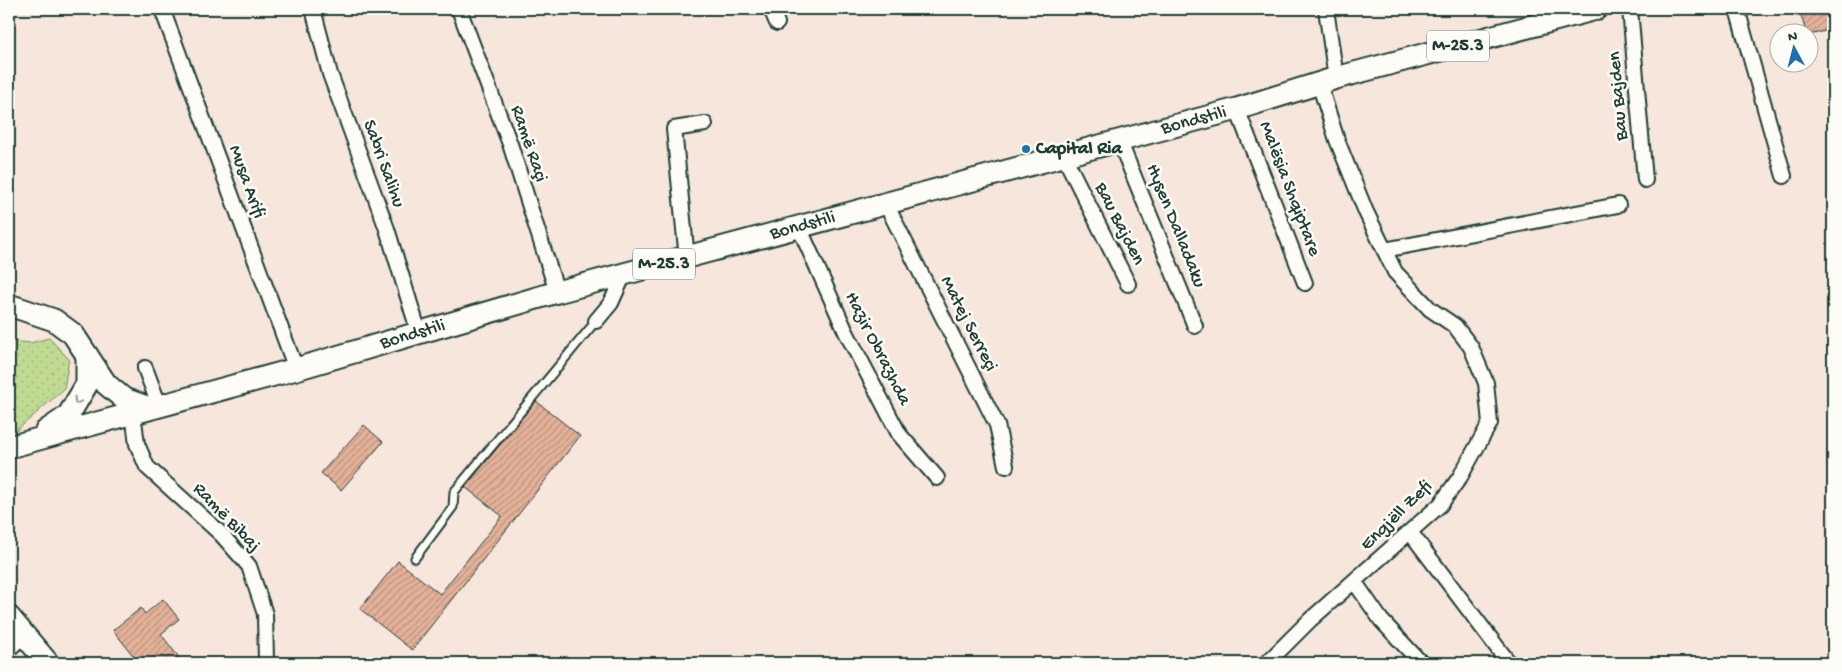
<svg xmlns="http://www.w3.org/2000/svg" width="1842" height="672" font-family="'Gochi Hand',sans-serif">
<defs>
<pattern id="green-dots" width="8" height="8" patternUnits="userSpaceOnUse" patternTransform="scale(1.25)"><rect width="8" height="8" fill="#bfda92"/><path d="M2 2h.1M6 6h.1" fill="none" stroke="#a4bc7e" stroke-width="1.8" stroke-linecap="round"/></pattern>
<pattern id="building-hatch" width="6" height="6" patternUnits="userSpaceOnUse" patternTransform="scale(1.25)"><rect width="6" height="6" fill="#e5b199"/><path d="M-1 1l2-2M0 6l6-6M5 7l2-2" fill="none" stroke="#b9917e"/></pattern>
</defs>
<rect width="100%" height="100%" fill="#f6e6db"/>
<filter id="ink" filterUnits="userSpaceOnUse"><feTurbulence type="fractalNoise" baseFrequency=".02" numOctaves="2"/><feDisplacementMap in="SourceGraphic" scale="10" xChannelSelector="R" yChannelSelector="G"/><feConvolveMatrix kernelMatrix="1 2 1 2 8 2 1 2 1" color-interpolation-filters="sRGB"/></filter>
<g filter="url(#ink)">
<path fill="url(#green-dots)" stroke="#6f8c63" d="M 49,338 L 69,359 L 64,389 L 9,437 L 9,341 L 30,343 Z"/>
<path fill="url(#building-hatch)" stroke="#1f3d34" d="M 1826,9 L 1832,29 L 1810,35 L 1810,32 L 1806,32 L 1801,15 Z
M 536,401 L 580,436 L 412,650 L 360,609 L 398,561 L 440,594 L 502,516 L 465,487 Z
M 364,425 L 383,442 L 341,490 L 321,473 Z
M 163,599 L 179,619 L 161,634 L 183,663 L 139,663 L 113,630 L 141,608 L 145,614 Z"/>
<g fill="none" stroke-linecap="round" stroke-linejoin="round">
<g stroke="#1f3d34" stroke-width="11">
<path id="service" d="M 1832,9 L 1833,13
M 415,558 L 453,507 L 454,492 L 596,321"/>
</g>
<g stroke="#1f3d34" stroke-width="18">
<path id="minor" d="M 162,9 L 296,369
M 313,9 L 330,74 L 387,229 L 419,333
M 459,9 L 510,144 L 557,292
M 771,9 L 777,23
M 1326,9 L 1336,78
M 1630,9 L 1645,180
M 1737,9 L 1784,176
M 1237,109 L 1305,283
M 1119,140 L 1195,326
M 1063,154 L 1128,284
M 885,202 L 997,425 L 1006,466
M 799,227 L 846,332 L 899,434 L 937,478
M 1384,250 L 1618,205
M 687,259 L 674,129 L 705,124
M 596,321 L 611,303 L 624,274
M 145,368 L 159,405
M 133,413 L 137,444 L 147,467 L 221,534 L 249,566 L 265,614 L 266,661
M 1410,532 L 1509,663
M 1354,581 L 1381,620 L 1421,663
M 9,649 L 24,635
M 1267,663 L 1310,620 L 1440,505 L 1460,477 L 1490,423 L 1486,383 L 1471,347 L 1455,326 L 1430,309 L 1395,272 L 1366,212 L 1337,140 L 1319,83"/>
</g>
<g stroke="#1f3d34" stroke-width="25">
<g id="primary">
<path d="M 9,305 L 54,320 L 73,334 L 106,384 L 124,399 L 149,408"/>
<path d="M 46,431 L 68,416 L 87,384 L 87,355"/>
<path id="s1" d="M 9,447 L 296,369 L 557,292 L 1237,109 L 1336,78 L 1596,9"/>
<path d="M 9,617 L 48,663"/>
</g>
</g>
<use href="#service" stroke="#fdfcf7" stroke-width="7"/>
<use href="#minor" stroke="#fdfcf7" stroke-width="14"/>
<use href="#primary" stroke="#fdfcf7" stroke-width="21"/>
</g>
<defs><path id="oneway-chevron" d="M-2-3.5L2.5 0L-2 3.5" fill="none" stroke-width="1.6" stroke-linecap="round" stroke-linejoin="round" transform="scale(1.25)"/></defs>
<use stroke="#8e9c96" href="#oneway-chevron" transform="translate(77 401) rotate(121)"/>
</g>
<circle fill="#1f6fb2" stroke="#fdfcf7" stroke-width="2" cx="1026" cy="149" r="5"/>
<g text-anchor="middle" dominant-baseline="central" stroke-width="5" stroke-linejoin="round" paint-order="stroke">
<g fill="#fdfcf7" stroke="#62766e" stroke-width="1">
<rect x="1427" y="30.5" width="62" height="31" rx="4"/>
<rect x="633" y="248.5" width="62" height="31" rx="4"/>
</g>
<g font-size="18" font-weight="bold" fill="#1f3d34">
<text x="1458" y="46">M-25.3</text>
<text x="664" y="264">M-25.3</text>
</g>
<g font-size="19" fill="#1f3d34" stroke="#fdfcf7">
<text transform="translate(1619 96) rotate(-95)">Bau Bajden</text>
<text stroke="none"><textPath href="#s1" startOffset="1229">Bondstili</textPath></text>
<text transform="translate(528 144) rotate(71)">Ramë Raçi</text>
<text transform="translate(383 164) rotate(70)">Sabri Salihu</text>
<text transform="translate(246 182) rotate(70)">Musa Arifi</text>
<text transform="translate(1289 189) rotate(69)">Malësia Shqiptare</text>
<text transform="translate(1119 224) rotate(63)">Bau Bajden</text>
<text stroke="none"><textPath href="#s1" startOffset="824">Bondstili</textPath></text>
<text transform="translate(1175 226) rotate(68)">Hysen Dalladaku</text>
<text transform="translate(968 324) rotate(63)">Matej Serreçi</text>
<text stroke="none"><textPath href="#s1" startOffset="419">Bondstili</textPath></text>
<text transform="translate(877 349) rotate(63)">Hazir Obrazhda</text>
<text transform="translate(1397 516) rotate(-44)">Engjëll Zefi</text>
<text transform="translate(226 518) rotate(46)">Ramë Bibaj</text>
</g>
<g font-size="19" font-weight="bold" fill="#1f3d34" stroke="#fdfcf7" text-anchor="start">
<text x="1036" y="149">Capital Ria</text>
</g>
</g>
<rect width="1842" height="672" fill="none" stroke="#fdfcf7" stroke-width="30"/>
<rect x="15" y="15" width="1812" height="642" fill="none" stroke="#1f3d34" stroke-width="2" filter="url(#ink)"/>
<g transform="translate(1794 48) rotate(353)"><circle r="24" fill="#fdfcf7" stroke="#a4b0a9"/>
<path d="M0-4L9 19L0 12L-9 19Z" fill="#1f6fb2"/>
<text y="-8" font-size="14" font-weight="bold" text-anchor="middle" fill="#1f3d34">N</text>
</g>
</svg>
